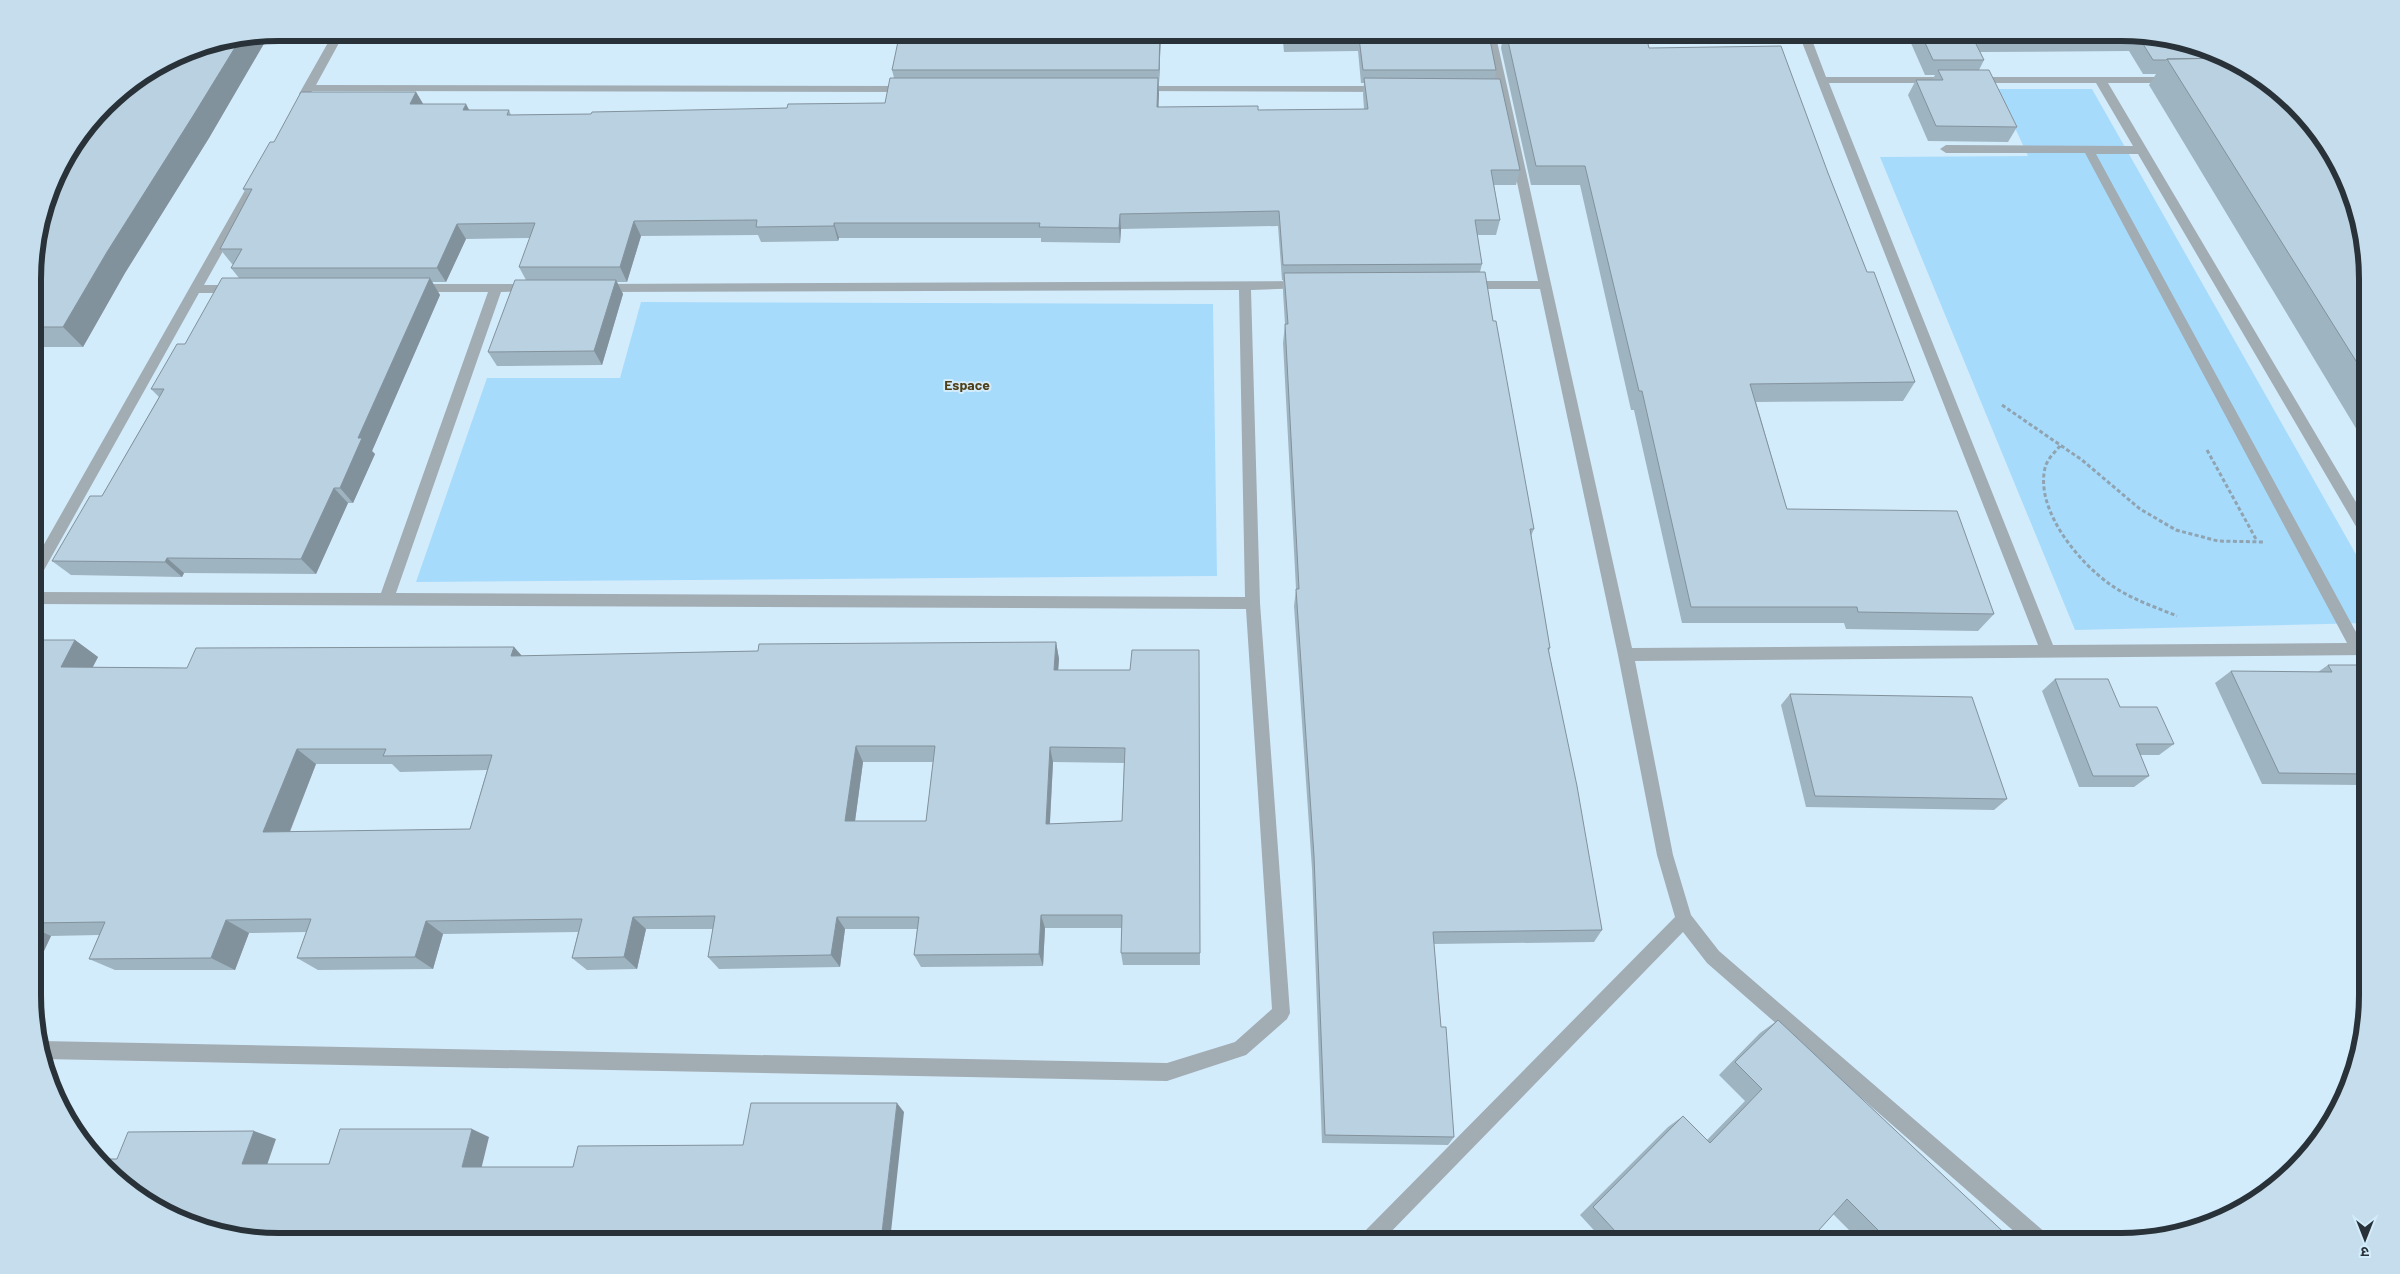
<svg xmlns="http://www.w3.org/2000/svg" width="2400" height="1274" font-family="Barlow,'Noto Sans Devanagari',sans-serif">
<rect width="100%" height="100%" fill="#d3ecfc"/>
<path fill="#a7dbfc" d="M 1997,89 L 2092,89 L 2366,572 L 2366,623 L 2075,630 L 1880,157 L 2028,156 Z
M 641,302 L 1213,304 L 1217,576 L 416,582 L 487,378 L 620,378 Z"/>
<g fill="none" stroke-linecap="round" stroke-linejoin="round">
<path stroke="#90a3b0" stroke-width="3" stroke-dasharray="4 2.5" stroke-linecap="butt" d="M 2002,405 L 2082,460 L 2140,509 L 2176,530 L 2218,541 L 2263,542
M 2060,446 C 2055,452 2047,459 2045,468 C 2035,510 2079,563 2111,585 C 2131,599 2155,607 2177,616
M 2207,450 L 2257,541"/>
<path fill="#a2acb3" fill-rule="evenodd" d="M 334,32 L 345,32 L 316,85 L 907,86 L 913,89 L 907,92 L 312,91 L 309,96 L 301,96 L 299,94 Z
M 1485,32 L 1495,32 L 1632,648 L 2038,645 L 1798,32 L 1809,32 L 1826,77 L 2173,77 L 2179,80 L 2173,83 L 2108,83 L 2366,519 L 2366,537 L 2361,535 L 2138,154 L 2096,154 L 2362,643 L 2367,643 L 2367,655 L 1635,661 L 1673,855 L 1691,915 L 1719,951 L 2047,1234 L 2050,1241 L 2025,1241 L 1707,963 L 1683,932 L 1382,1241 L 1359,1241 L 1362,1234 L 1675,917 L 1657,855 L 1618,655 L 1540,289 L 1468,289 L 1462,285 L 1468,281 L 1538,281 ZM 1829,83 L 2096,83 L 2133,146 L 1946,145 L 1940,149 L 1946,153 L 2085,153 L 2347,643 L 2053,645 Z
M 1140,86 L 1382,86 L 1388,89 L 1382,92 L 1136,91 L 1134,89 Z
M 258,174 L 264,178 L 204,285 L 237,285 L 243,289 L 237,293 L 199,293 L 39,579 L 34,581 L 34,562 L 252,178 Z
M 1302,281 L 1308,285 L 1306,288 L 1251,290 L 1260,603 L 1290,1013 L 1287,1019 L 1246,1055 L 1167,1081 L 43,1059 L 39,1042 L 41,1041 L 1167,1063 L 1235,1042 L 1272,1009 L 1246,609 L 34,604 L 34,592 L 381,593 L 488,292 L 418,292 L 412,288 L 418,284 L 532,284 L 538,288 L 536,291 L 501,292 L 396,593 L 1245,597 L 1239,290 L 600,292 L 594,288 L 600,284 Z"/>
</g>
<path fill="#9fb4c1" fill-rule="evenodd" d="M 780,32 L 1161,32 L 1159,83 L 1158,107 L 1258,110 L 1364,109 L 1363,94 L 1364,83 L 1361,83 L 1358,51 L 1284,52 L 1282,32 L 1464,32 L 1465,35 L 1496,70 L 1495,79 L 1520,170 L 1516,185 L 1494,185 L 1500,220 L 1496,235 L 1477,235 L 1482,264 L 1480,272 L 1493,321 L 1534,529 L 1531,536 L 1550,648 L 1549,651 L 1602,930 L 1594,942 L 1434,944 L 1441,1027 L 1454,1137 L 1448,1145 L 1322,1143 L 1312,869 L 1294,606 L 1296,589 L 1283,343 L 1285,324 L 1283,292 L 1283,280 L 1282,280 L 1278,226 L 1121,229 L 1120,243 L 1041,242 L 1041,238 L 839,238 L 838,241 L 761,242 L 758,235 L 641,236 L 627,282 L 617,282 L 623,294 L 602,365 L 497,366 L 488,352 L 526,280 L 519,267 L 530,238 L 466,239 L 446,282 L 432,282 L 440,295 L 372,451 L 375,454 L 353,503 L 348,503 L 316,574 L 184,573 L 182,577 L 71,575 L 52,561 L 102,496 L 159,397 L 151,389 L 185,344 L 239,278 L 231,268 L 233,264 L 232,264 L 220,249 L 249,196 L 243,189 L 274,142 L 416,92 L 423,104 L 469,110 L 509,110 L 511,115 L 591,114 L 787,108 L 885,103 L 894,78 L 892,70 L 898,44 L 783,43 Z
M 1504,32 L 1645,32 L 1649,48 L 1828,173 L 1867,272 L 1915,382 L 1903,401 L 1756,402 L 1786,506 L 1787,509 L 1994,614 L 1978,631 L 1846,629 L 1844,623 L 1682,623 L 1634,410 L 1631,410 L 1580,185 L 1531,185 L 1501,48 Z
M 1906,32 L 2120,32 L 2184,41 L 2326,142 L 2343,175 L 2341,175 L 2365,248 L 2366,445 L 2149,85 L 2156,74 L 2143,74 L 2129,51 L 1980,52 L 1984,60 L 1979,70 L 2017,127 L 2008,142 L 1928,141 L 1908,95 L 1916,80 L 1932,80 L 1935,75 L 1925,75 Z
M 269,35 L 209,138 L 125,273 L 83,347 L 33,347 L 33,263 L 185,51 Z
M 34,640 L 75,640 L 98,657 L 93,667 L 187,668 L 514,647 L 522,656 L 758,651 L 1056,642 L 1059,659 L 1058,670 L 1130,670 L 1199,650 L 1200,965 L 1123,965 L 1121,953 L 1122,928 L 1045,928 L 1043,966 L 921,967 L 914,955 L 917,929 L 845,929 L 840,967 L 719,969 L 708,957 L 713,929 L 646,929 L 637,969 L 587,970 L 572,958 L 578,932 L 443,934 L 433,969 L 318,970 L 297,958 L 306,932 L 249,933 L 235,970 L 115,970 L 89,959 L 99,935 L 51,936 L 35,970 ZM 863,762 L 933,762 L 926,821 L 855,821 ZM 1053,762 L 1124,763 L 1122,821 L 1050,824 ZM 316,764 L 392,764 L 400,772 L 487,770 L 470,829 L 290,832 Z
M 2328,665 L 2367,665 L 2367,782 L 2361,785 L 2262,784 L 2215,683 L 2231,671 L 2318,672 Z
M 2055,679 L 2120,707 L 2174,744 L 2159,755 L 2140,755 L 2149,776 L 2134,787 L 2079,787 L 2042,691 Z
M 1790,694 L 2007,799 L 1994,810 L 1806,807 L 1781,705 Z
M 1778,1020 L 2013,1241 L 1860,1241 L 1833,1214 L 1809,1241 L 1599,1241 L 1602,1239 L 1580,1215 L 1668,1127 L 1683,1116 L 1707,1140 L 1745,1101 L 1719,1075 L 1760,1033 Z"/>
<path fill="#82929d" d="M 1160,32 L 1161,32 L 1159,83 L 1159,70 Z
M 269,35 L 209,138 L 125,273 L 83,347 L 63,327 L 107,252 L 239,41 Z
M 1158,78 L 1159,94 L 1158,122 L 1157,107 Z
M 416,92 L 425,107 L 410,104 Z
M 466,104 L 474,119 L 463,110 Z
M 1120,214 L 1121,229 L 1120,243 L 1119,228 Z
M 634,221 L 641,236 L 627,282 L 620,267 Z
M 834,223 L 839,238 L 838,241 L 834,226 Z
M 457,224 L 466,239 L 446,282 L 437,268 Z
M 430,278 L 440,295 L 372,451 L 375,454 L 353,503 L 340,488 L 358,438 Z
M 616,280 L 623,294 L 602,365 L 594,351 Z
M 334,488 L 348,503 L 316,574 L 301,559 Z
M 167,558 L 184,573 L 182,577 L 165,562 Z
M 75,640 L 98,657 L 84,683 L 61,667 Z
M 1056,642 L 1059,659 L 1057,687 L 1054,670 Z
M 514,647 L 528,663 L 511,656 Z
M 856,746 L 863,762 L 853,836 L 845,821 Z
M 1050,747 L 1053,762 L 1049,838 L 1046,824 Z
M 297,749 L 316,764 L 284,846 L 263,832 Z
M 1041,915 L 1045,928 L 1043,966 L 1039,954 Z
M 633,917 L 646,929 L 637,969 L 624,957 Z
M 837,917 L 845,929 L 840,967 L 831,955 Z
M 226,920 L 249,933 L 235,970 L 211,958 Z
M 426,921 L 443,934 L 433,969 L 415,957 Z
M 34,928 L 51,936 L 35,970 Z
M 897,1103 L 904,1112 L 890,1241 L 881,1241 Z
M 472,1129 L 489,1137 L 480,1174 L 462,1167 Z
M 254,1131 L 276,1139 L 265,1171 L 242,1164 Z"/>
<path fill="#b9d1e0" stroke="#82929d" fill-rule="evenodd" d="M 900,32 L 1160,32 L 1159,70 L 892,70 Z
M 1284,32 L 1464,32 L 1465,35 L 1489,35 L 1496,70 L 1363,70 L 1359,38 L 1285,38 Z
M 1506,32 L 1645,32 L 1649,48 L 1781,46 L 1828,173 L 1867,272 L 1874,272 L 1915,382 L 1750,384 L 1786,506 L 1787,509 L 1957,511 L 1994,614 L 1858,612 L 1857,607 L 1691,607 L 1642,391 L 1639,391 L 1585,166 L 1536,166 Z
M 1920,32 L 2120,32 L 2184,41 L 2230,58 L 2167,59 L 2166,60 L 2153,60 L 2138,36 L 1973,38 L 1984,60 L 1933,60 Z
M 239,41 L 193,116 L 107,252 L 63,327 L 33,327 L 33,263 L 58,170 L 116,94 L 185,51 Z
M 2230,58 L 2284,94 L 2326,142 L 2330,150 L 2324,150 L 2349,186 L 2365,248 L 2366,377 L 2167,59 Z
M 1938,70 L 1989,70 L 2017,127 L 1936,126 L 1916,80 L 1943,80 Z
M 890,78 L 1158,78 L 1157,107 L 1258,106 L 1258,110 L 1368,109 L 1364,78 L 1500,79 L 1520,170 L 1491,170 L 1500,220 L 1475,220 L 1482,264 L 1283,265 L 1279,211 L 1120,214 L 1119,228 L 1039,227 L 1040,223 L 834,223 L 834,226 L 756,227 L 757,220 L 634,221 L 620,267 L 519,267 L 535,223 L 457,224 L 437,268 L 231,268 L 242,249 L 220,249 L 252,189 L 243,189 L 270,142 L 274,142 L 301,92 L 416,92 L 410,104 L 466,104 L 463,110 L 509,110 L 507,115 L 591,114 L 592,112 L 787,108 L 788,104 L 885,103 Z
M 1485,272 L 1493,321 L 1496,321 L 1534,529 L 1530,529 L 1550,648 L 1548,648 L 1577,786 L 1602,930 L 1433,932 L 1441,1027 L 1446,1027 L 1454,1137 L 1325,1135 L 1314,856 L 1296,589 L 1299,589 L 1285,324 L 1288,324 L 1284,273 Z
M 222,278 L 430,278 L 358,438 L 362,438 L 340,488 L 334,488 L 301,559 L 167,558 L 165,562 L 52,561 L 90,496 L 102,496 L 164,389 L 151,389 L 177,344 L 185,344 Z
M 515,280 L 616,280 L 594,351 L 488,352 Z
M 34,640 L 75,640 L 61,667 L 187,668 L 196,648 L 514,647 L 511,656 L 758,651 L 759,644 L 1056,642 L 1054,670 L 1130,670 L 1132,650 L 1199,650 L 1200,953 L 1121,953 L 1122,915 L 1041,915 L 1039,954 L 914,955 L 919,917 L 837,917 L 831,955 L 708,957 L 715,916 L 633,917 L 624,957 L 572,958 L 582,919 L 426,921 L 415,957 L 297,958 L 311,919 L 226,920 L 211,958 L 89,959 L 105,922 L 34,923 ZM 856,746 L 935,746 L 926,821 L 845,821 ZM 1050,747 L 1125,748 L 1122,821 L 1046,824 ZM 297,749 L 386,749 L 383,756 L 492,755 L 470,829 L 263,832 Z
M 2328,665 L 2367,665 L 2367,774 L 2279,773 L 2231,671 L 2332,672 Z
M 2055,679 L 2108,679 L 2120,707 L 2157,707 L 2174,744 L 2136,744 L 2149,776 L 2093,776 Z
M 1790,694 L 1972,697 L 2007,799 L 1815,796 Z
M 1778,1020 L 2013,1241 L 1889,1241 L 1847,1199 L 1809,1241 L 1605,1241 L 1615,1231 L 1593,1207 L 1683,1116 L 1710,1143 L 1762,1089 L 1735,1062 Z
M 751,1103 L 897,1103 L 881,1241 L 280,1242 L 216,1233 L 170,1216 L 117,1180 L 98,1159 L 117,1159 L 128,1132 L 254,1131 L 242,1164 L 329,1164 L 340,1129 L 472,1129 L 462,1167 L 573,1167 L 578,1146 L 743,1145 Z"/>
<g text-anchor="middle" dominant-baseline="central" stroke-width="4" stroke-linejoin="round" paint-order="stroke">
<g font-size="14" font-weight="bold" fill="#504019" stroke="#d3ecfc">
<text x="967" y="384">Espace</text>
</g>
</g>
<path d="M0 0H2400V1274H0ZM279 41H2121A238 238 0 0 1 2359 279V995A238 238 0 0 1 2121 1233H279A238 238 0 0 1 41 995V279A238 238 0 0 1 279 41Z" fill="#c5ddec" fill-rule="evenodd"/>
<path fill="none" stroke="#283238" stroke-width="6" d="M279 41H2121A238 238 0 0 1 2359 279V995A238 238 0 0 1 2121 1233H279A238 238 0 0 1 41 995V279A238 238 0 0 1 279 41Z"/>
<g transform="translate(2365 1239) rotate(180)" stroke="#d3ecfc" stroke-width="4" paint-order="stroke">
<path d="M0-4L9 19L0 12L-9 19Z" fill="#283238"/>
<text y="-8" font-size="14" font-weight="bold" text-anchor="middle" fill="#283238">उ</text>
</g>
</svg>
